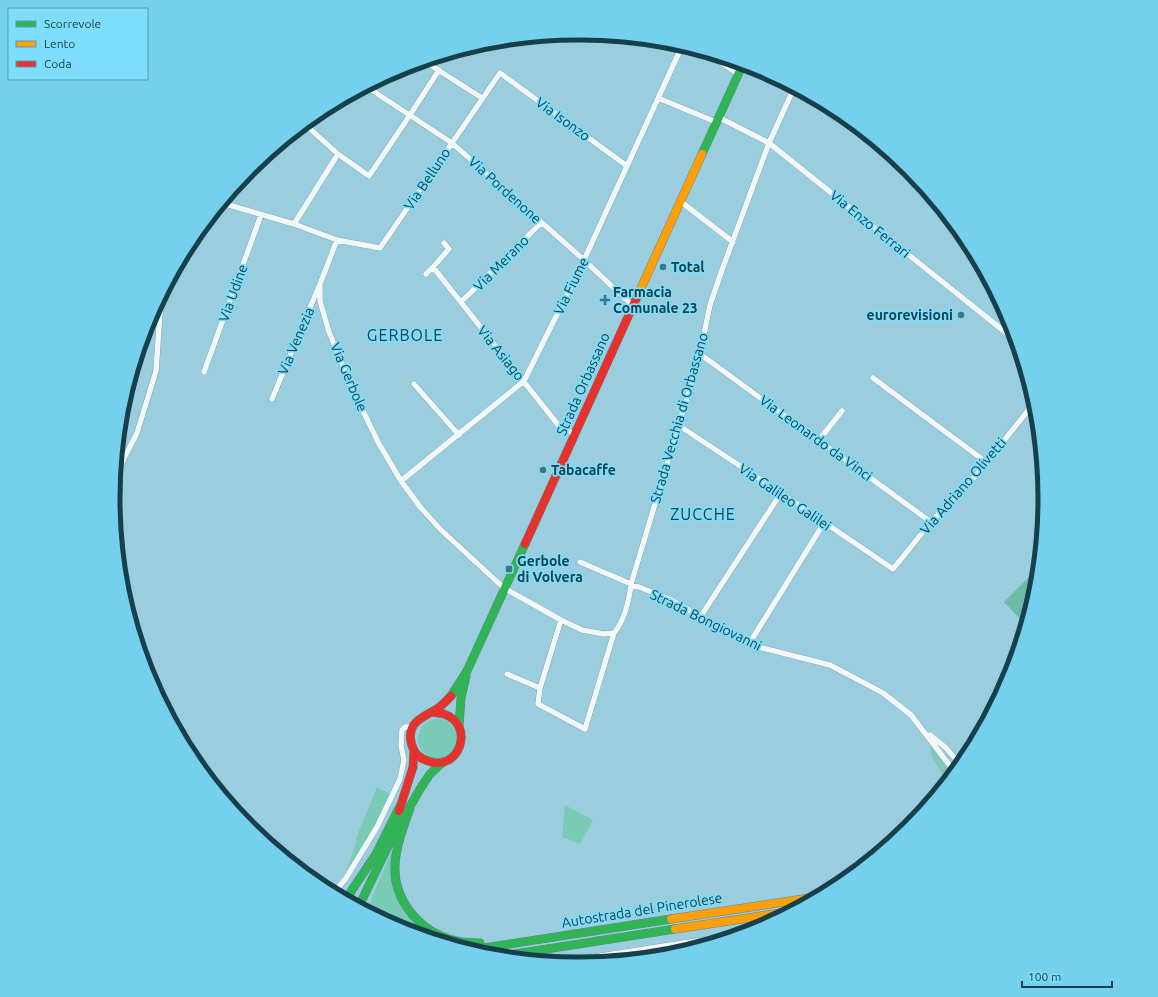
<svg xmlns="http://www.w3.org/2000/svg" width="1158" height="997" font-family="Ubuntu,sans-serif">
<rect width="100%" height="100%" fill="#9acede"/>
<path fill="#79cbb6" d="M418 739a20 20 0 1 1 40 0a20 20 0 1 1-40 0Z
M 930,746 L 931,746 L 952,775 L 947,781 C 941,771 930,758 930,746 Z
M 377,787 L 390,794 C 377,821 365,848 346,872 L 355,846 L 357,836 Z
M 565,805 L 593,820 L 580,844 L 562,837 Z
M 392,850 L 398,899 L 442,941 L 401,928 L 367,910 Z"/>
<path fill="#6abba7" d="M 1033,573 L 1037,577 L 1036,590 L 1025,624 L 1004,602 Z"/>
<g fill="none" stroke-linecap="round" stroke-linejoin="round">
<g stroke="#64858f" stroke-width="6">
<path id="street" d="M 708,54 L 738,74
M 424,61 L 482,98
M 367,87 L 452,143 L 584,260 L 633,306
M 658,98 L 716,122
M 317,115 L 309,128 L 338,154
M 718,117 L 769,143 L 1015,340
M 680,201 L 733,242
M 222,203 L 294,224 L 337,240 L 380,248 L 500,73 L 627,166
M 294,224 L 338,154 L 369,176 L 410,115 L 439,70
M 337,240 L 320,284 L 320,301 L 329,332 L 353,390 L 378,442 L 401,481 L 421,508 L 441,530 L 504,588 L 561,620 L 582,630 L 604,634 L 614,633
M 433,267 L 449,249 L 444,243
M 426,274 L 433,267 L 559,426 L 574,434
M 461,302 L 541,223
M 700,354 L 931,522
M 204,372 L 261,215
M 873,378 L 986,462
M 414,384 L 459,435
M 272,399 L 319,286
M 678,425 L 781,493 L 893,569 L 931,522 L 979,472 L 1034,403
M 819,440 L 842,411
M 116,474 L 137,433 L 156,371 L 161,298
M 401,481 L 524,381 L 584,260 L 682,46
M 580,562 L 631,584
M 631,586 L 639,587 L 669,599 L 749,644 L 762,648 L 830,665 L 883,693 L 911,715 L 954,771
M 701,616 L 781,493
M 561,620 L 540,688 L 538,704 L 585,729 L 614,633 C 624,621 629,601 631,584 L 700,354 L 710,305 L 722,270 L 769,143 L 794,88
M 749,644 L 824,523
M 507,674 L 540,688
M 930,735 L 946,748 L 960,764
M 334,893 L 346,878 L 377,827 L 400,779 L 404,760 L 401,746 L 402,730 L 405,727 L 413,727
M 562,962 L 741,934"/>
</g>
<g stroke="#64858f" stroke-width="9">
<path id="fast" d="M 702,154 L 743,64
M 451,696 L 467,671 L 525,544
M 459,726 L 461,698 L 466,676
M 410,808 C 404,826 396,845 395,865 C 393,899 418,929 449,939 C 459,943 470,943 480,943
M 346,899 L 376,854 L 400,806
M 359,906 L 392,838 L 420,789 L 430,774 L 443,762
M 471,950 L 671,919
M 502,956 L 675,929"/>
</g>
<g stroke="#64858f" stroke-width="9">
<path id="slow" d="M 637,297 L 702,154
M 671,919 L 817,897
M 675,929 L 788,912"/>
</g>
<g stroke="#64858f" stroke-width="9">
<path id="jam" d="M 525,544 L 637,297
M 432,712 C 436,713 441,713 444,714 C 476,725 459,773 428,761 C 422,759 416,755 414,750 C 410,743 409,733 413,726 C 418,718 427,715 435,710 C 441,707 446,701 451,696
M 399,811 L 413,767 L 414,750"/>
</g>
<use href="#street" stroke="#f0f8fa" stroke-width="5.5"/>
<use href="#fast" stroke="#30b455" stroke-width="8"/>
<use href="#slow" stroke="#ff9f0a" stroke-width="8"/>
<use href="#jam" stroke="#e5322d" stroke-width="8"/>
</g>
<g fill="#44727e" stroke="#7dddfb" stroke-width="1.5">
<circle cx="663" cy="267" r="4"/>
<path d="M603 294h4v4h4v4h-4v4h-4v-4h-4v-4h4z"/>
<circle cx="961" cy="315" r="4"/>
<circle cx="543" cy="470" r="4"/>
<rect x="505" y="565" width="8" height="8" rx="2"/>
</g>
<g text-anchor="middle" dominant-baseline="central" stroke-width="3.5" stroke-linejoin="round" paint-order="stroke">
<g font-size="14" fill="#16404b" stroke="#7dddfb">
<text transform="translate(563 119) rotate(36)">Via Isonzo</text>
<text transform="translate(427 179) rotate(-56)">Via Belluno</text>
<text transform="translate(505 190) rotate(42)">Via Pordenone</text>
<text transform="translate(870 224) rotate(39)">Via Enzo Ferrari</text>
<text transform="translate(501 263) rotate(-45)">Via Merano</text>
<text transform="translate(571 286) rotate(-64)">Via Fiume</text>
<text transform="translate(233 293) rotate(-70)">Via Udine</text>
<text transform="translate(296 341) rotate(-67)">Via Venezia</text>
<text transform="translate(501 353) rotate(51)">Via Asiago</text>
<text transform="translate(349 377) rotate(67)">Via Gerbole</text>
<text transform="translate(583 384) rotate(-66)">Strada Orbassano</text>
<text transform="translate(679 418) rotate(-74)">Strada Vecchia di Orbassano</text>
<text transform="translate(816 438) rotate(36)">Via Leonardo da Vinci</text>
<text transform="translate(963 486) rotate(-49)">Via Adriano Olivetti</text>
<text transform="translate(785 497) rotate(34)">Via Galileo Galilei</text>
<text transform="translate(706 620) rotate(26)">Strada Bongiovanni</text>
<text transform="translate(642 910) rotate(-9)">Autostrada del Pinerolese</text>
</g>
<g font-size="14" font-weight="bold" fill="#16404b" stroke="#7dddfb" text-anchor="start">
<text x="671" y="267">Total</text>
<text x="613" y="292">Farmacia<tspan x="613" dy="16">Comunale 23</tspan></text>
<text x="953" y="315" text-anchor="end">eurorevisioni</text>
<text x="551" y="470">Tabacaffe</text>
<text x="517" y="561">Gerbole<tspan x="517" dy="16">di Volvera</tspan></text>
</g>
<g font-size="16" letter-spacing="1" fill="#16404b" stroke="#7dddfb">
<text x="405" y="335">GERBOLE</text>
<text x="703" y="514">ZUCCHE</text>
</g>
</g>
<path d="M0 0H1158V997H0ZM578 40H580A458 458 0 0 1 1038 498V499A458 458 0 0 1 580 957H578A458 458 0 0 1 120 499V498A458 458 0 0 1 578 40Z" fill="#75d0ed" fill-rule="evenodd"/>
<path fill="none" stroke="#16404b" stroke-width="5" d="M578 40H580A458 458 0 0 1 1038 498V499A458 458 0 0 1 580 957H578A458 458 0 0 1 120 499V498A458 458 0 0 1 578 40Z"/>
<rect x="8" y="8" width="140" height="72" fill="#7dddfb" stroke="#549eb5"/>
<rect x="16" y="21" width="20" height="6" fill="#30b455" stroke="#549eb5"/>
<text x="44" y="28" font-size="12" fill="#16404b">Scorrevole</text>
<rect x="16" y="41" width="20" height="6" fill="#ff9f0a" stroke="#549eb5"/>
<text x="44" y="48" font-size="12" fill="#16404b">Lento</text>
<rect x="16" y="61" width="20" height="6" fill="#e5322d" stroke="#549eb5"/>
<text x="44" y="68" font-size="12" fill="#16404b">Coda</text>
<path d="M1022 981v6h90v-6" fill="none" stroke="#16404b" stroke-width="2"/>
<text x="1028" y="981" font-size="12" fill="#16404b" stroke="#7dddfb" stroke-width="3" paint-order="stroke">100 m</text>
</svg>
